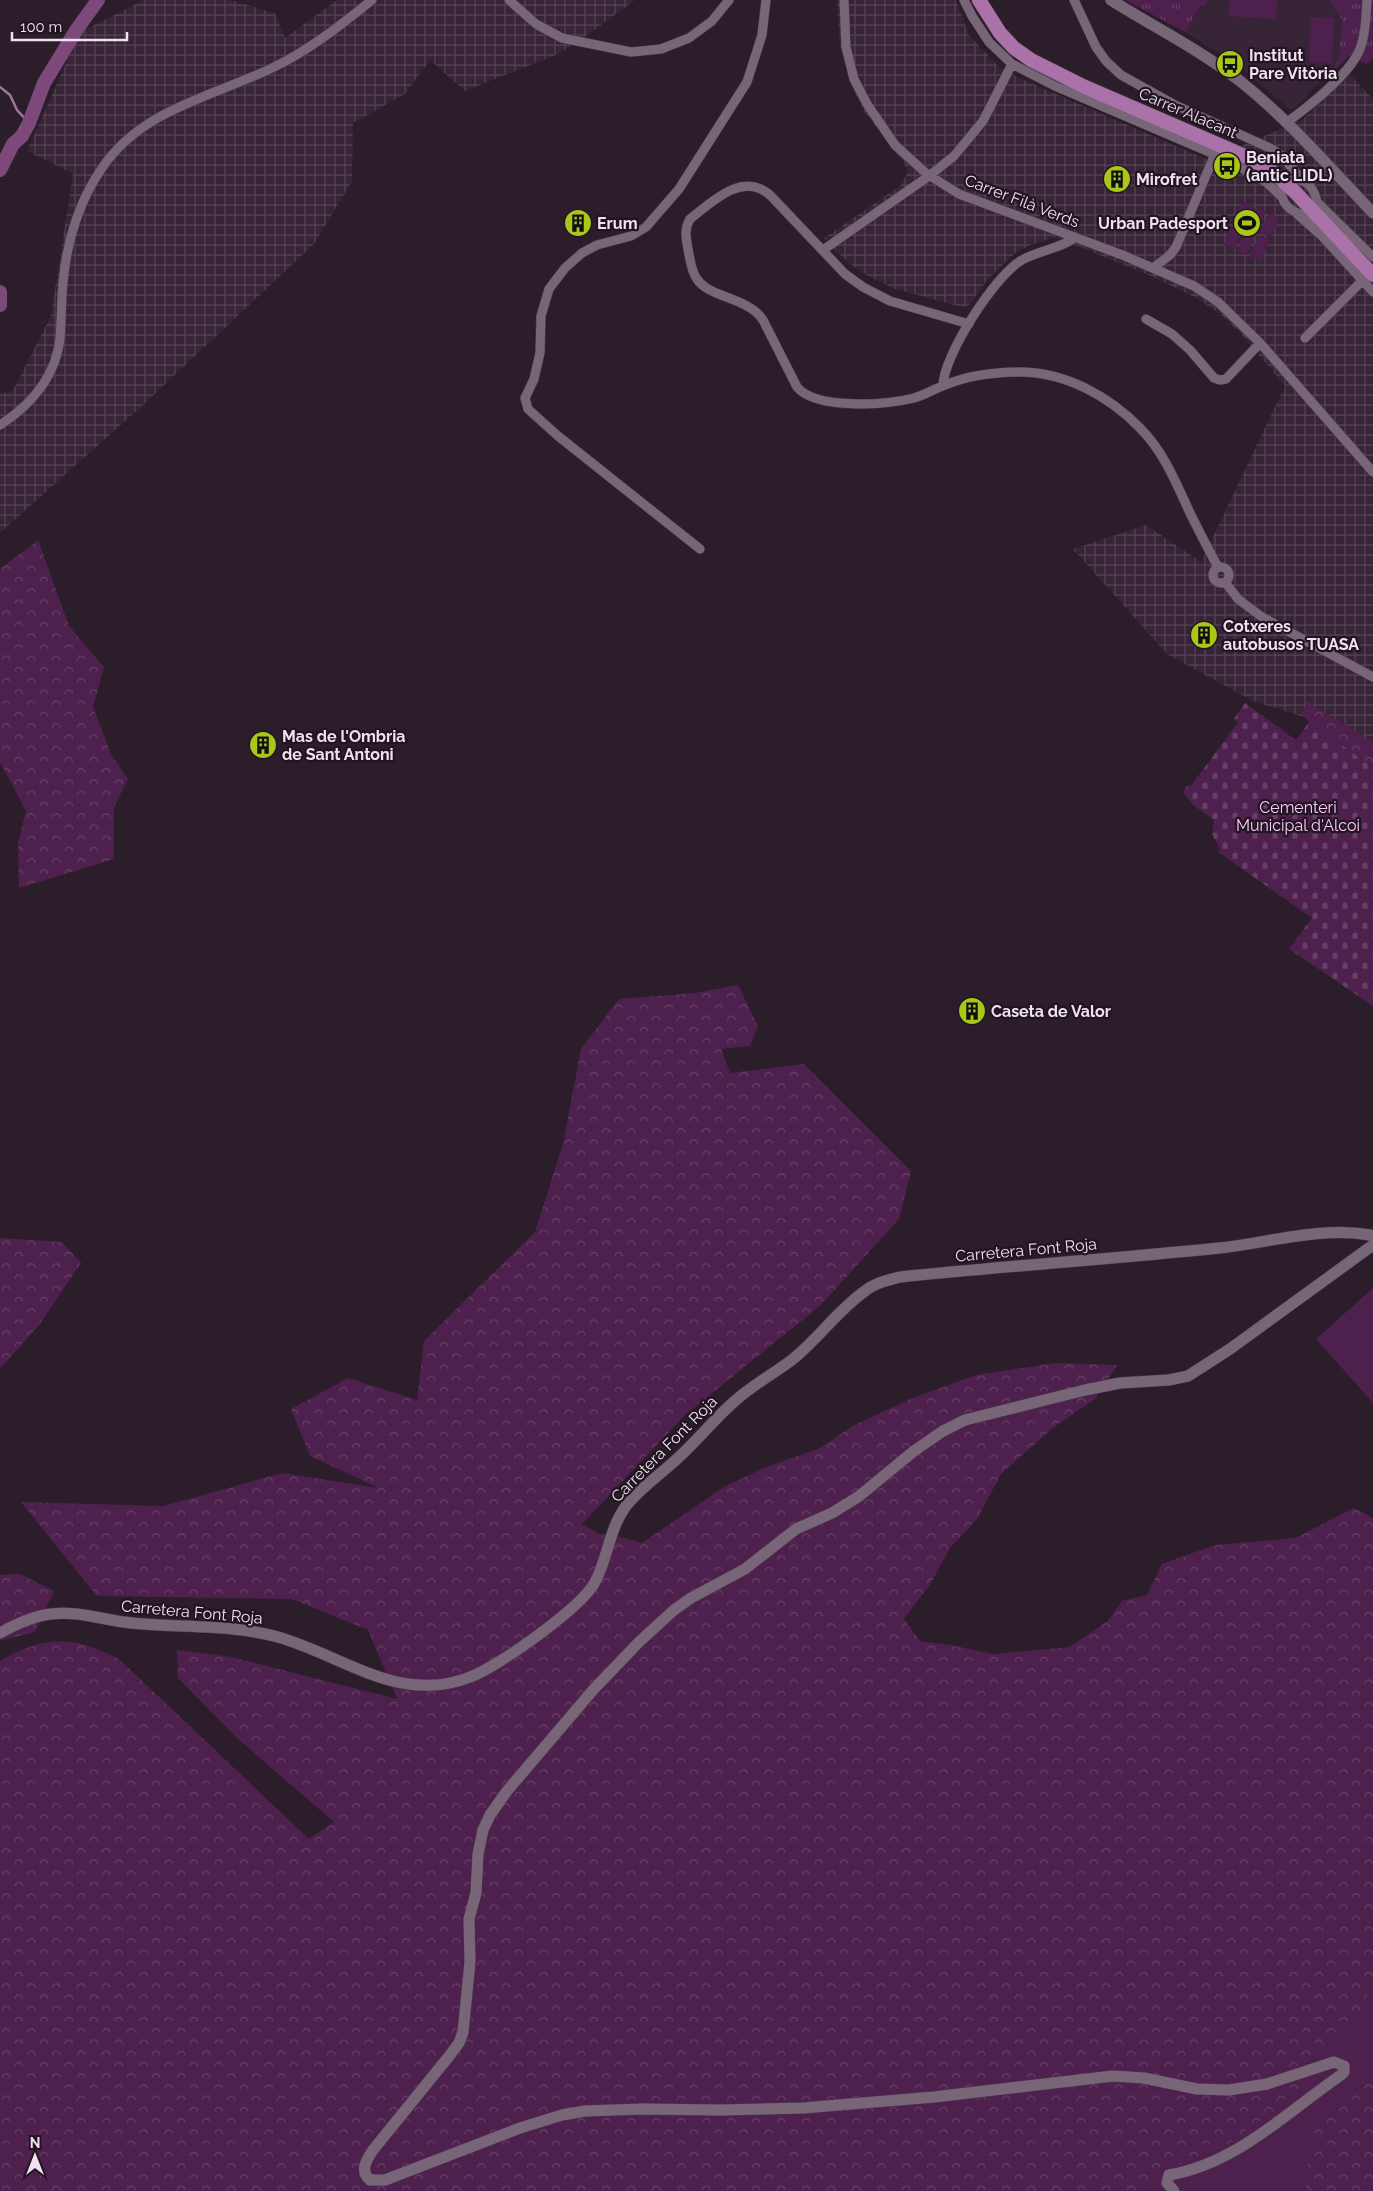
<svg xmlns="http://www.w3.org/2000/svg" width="1373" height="2191" font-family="Raleway,sans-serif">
<defs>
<pattern id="industrial-grid" width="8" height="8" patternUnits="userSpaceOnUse" patternTransform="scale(1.25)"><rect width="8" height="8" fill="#382437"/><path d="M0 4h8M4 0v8" fill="none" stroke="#554454"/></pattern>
<pattern id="forest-crowns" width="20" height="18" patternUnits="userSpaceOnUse" patternTransform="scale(1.25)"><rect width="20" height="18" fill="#4e204d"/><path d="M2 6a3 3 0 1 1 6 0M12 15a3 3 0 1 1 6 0" fill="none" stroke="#684067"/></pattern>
<pattern id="cemetery-stones" width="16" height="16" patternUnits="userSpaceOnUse" patternTransform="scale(1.25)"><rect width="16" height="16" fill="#4e204d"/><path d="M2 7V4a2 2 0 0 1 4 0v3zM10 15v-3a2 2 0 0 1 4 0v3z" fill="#684067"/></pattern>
<pattern id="park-tufts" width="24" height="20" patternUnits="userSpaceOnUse" patternTransform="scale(1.25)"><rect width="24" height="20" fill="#4e204d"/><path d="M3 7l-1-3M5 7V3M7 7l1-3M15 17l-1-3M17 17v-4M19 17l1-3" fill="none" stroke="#684067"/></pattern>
</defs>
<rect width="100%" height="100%" fill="#2c1d2b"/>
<path fill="#382437" d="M 1209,0 L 1329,0 L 1342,19 L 1339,56 L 1333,70 L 1307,94 L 1308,96 L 1294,109 L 1289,109 L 1237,64 L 1185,32 L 1202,5 L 1204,6 Z"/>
<path fill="url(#industrial-grid)" d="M 144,0 L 230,0 L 275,13 L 285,38 L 337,0 L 635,0 L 586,36 L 558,54 L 465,91 L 430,60 L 405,94 L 353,123 L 352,181 L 314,244 L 143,405 L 0,533 L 0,393 L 12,392 L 51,316 L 73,174 L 27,151 L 80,32 Z
M 837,0 L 956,0 L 969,35 L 999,67 L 1015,76 L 1208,160 L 1302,120 L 1350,75 L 1373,99 L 1373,752 L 1323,723 L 1253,701 L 1167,654 L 1073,549 L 1146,525 L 1201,562 L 1285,386 L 1242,335 L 1220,314 L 1197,298 L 1151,276 L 1055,237 L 1028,246 L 1014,254 L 989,278 L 969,305 L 962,307 L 895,289 L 861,272 L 842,257 L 824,238 L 900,186 L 908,172 L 904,163 L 865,113 L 853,89 L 840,46 Z"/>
<path fill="#4e204d" d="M 1230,0 L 1277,0 L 1276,19 L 1229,16 Z
M 1311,17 L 1334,18 L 1332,63 L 1309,62 Z
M 1243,201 L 1254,206 L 1245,226 L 1234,222 Z
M 1256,207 L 1266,211 L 1257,232 L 1247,227 Z
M 1269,213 L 1279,217 L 1271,238 L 1260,233 Z
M 1233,224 L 1243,228 L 1235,249 L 1224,245 Z
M 1246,230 L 1256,234 L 1247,255 L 1237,251 Z
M 1259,236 L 1270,240 L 1261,261 L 1250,256 Z
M 1373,1288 L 1373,1403 L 1316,1339 Z
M 1373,1981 L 1373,2078 L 1313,2121 L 1305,2191 L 1147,2191 L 1158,2175 L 1165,2169 L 1215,2153 L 1240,2134 L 1307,2064 L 1335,2046 L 1358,2019 Z"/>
<path fill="url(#forest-crowns)" d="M 38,540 L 69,626 L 104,667 L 93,707 L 111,754 L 128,779 L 114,807 L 114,859 L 19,888 L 18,843 L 26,811 L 0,762 L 0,569 Z
M 1307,702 L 1373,741 L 1373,767 L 1309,722 L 1301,714 Z
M 738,985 L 758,1026 L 750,1046 L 721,1049 L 730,1073 L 804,1064 L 911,1171 L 899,1219 L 821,1305 L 685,1415 L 582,1524 L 599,1534 L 621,1537 L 642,1543 L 724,1487 L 764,1468 L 820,1448 L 854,1425 L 910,1399 L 976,1375 L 1055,1363 L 1117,1365 L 1095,1399 L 1054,1427 L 1001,1474 L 977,1519 L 950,1548 L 931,1583 L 904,1619 L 920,1641 L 951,1645 L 993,1654 L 1069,1647 L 1108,1621 L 1122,1601 L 1147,1595 L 1162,1564 L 1215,1545 L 1295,1538 L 1354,1508 L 1373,1518 L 1373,1981 L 1358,2019 L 1335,2046 L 1307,2064 L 1308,2086 L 1215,2153 L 1165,2169 L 1158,2175 L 1147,2191 L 0,2191 L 0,1661 C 24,1646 53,1636 82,1644 C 95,1647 107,1654 119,1659 L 309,1839 L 334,1822 L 238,1739 L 178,1678 L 177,1650 L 231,1657 L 397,1699 L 368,1630 L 292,1599 L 97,1596 L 21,1502 L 163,1506 L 282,1473 L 379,1488 L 310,1456 L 291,1409 L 348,1378 L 417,1400 L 424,1341 L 535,1232 L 563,1144 L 581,1049 L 619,999 L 695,993 Z
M 0,1238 L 62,1242 L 81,1263 L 39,1325 L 0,1369 Z
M 20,1574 L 54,1591 L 35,1632 L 0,1641 L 0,1575 Z
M 1373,2078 L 1373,2191 L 1305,2191 L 1313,2121 Z"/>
<path fill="url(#cemetery-stones)" d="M 1245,703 L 1296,740 L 1309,722 L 1373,767 L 1373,1006 L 1289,949 L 1312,918 L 1218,852 L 1220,849 L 1212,834 L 1214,820 L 1193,805 L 1183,792 L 1188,785 L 1191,786 L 1238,722 L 1234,719 Z"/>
<path fill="url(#park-tufts)" d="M 1125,0 L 1209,0 L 1204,6 L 1201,5 L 1185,32 Z
M 1329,0 L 1373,0 L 1373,59 L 1366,64 L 1349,56 L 1334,71 L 1333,70 L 1339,56 L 1342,19 Z"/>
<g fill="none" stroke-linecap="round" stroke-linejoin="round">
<path stroke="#9e779c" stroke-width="2.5" d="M 0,87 L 10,95 L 17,110 L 29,123"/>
<path stroke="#7c497a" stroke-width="14" d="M 0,170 L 13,144 L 22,136 L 29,123 L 44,83 L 77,29 L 98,0
M 0,292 L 0,305"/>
<g stroke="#483c48" stroke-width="10">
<path id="minor" d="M 509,0 L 536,24 L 562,38 L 631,52 L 661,49 L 689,38 L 712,21 L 729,0
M 844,0 L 846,47 L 854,79 L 867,104 L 895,145 L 927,174 L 959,194 L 1125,256 L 1194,286 L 1218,302 L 1260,343 L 1373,472
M 964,0 L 972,16 L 989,42 L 1012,64 L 1055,86 L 1228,160 L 1266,182 L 1282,197
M 1074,0 L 1096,47 L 1106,61 L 1121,75 L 1175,105 L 1272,149 L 1282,156 L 1302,180
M 1286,123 C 1308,107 1353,72 1361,46 C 1366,32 1366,15 1367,0
M 1317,202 L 1373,257
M 1297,214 L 1321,235 L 1373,292
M 1306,215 L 1314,212 L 1317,202 C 1314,185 1301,174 1284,182 L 1281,193 C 1285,214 1302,213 1318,220
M 823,250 L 929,176 L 954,156 L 983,121 L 1012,64
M 1153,268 L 1170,255 L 1176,247 L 1215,154
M 1146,319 L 1172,334 L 1190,350 L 1214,378 L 1220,380 L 1226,379 L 1260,343
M 969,324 L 890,301 L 863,287 L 845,274 L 770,195 C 742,171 712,202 690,219 C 684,229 686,238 688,249 C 690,259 691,271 697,279 C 709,298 748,297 763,320 L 797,387 C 816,410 886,405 914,398 C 925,395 934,389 945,385 C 967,376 996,372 1020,372 C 1065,372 1109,396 1140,428 C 1164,452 1176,483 1190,513 C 1199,531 1208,549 1218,567
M 1305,338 L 1363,280
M 943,385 C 944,355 995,275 1022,260 C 1035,252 1067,246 1075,237
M 0,425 C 31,405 56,376 60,338 C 62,317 61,295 64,274 C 68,237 81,198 102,168 C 142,109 212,97 272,68 C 308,51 341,25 372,0
M 700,549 L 558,436 L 528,409 L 525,398 L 534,379 L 540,353 L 541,316 L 549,289 L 565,268 L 582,253 L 597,245 L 631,236 L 646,227 L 679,189 L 747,82 L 762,35 L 766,0
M1213 575a8 8 0 1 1 16 0a8 8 0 1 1-16 0Z
M 1225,582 L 1238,599 L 1262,617 L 1373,677"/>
</g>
<g stroke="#483c48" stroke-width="12">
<path id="tertiary" d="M 1111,0 C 1154,27 1200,50 1240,81 C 1289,120 1330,168 1373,213
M 0,1633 C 16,1624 33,1616 51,1614 C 79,1610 105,1621 132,1623 C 181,1628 230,1624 278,1637 C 344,1656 400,1705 470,1677 C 498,1667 582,1607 595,1582 C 608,1558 609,1529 626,1506 C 640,1488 661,1474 678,1458 C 698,1440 715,1418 736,1400 C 754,1384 775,1373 793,1359 C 819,1338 838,1310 865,1291 C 875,1283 888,1280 900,1277 C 1006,1266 1113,1259 1219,1248 C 1268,1243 1320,1226 1370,1235
M 1174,2191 L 1167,2183 L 1169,2175 C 1236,2164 1287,2112 1341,2075 L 1344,2072 L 1344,2066 L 1334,2062 L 1267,2084 L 1229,2090 L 1197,2089 L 1144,2078 L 1113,2076 L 934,2097 L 803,2108 L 720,2110 L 643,2109 L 585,2111 L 562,2115 L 520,2128 L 385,2180 L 370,2180 C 359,2171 367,2159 373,2150 L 450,2055 L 459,2043 L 463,2032 L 470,1962 L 469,1919 L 476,1893 L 478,1854 L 483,1830 L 490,1815 L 507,1791 L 593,1690 L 639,1642 L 674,1610 L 691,1598 L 745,1569 L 796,1529 L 832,1513 L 858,1497 L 914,1451 L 943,1431 L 965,1420 L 1085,1390 L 1120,1383 L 1169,1380 L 1188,1376 L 1230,1349 L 1373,1245"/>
</g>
<g stroke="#483c48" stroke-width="15">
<path id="primary" d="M 979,0 L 1000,33 L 1014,48 L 1031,60 L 1085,87 L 1247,157 L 1273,172 L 1295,192 L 1373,275"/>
</g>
<use href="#minor" stroke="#786577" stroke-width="9"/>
<use href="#tertiary" stroke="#786577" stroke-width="11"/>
<use href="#primary" stroke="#ab72a9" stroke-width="14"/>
</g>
<defs>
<g id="bus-disc" transform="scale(1.4375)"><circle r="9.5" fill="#aac718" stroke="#221422"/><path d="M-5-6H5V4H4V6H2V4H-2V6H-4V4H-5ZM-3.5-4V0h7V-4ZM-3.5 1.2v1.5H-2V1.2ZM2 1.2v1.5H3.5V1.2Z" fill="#111"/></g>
<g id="building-disc" transform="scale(1.4375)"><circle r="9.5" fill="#aac718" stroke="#221422"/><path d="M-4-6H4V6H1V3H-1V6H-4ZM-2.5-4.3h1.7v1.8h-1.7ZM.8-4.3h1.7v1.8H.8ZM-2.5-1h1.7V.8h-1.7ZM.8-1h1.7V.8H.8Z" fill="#111"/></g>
<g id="stadium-disc" transform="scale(1.4375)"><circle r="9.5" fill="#aac718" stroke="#221422"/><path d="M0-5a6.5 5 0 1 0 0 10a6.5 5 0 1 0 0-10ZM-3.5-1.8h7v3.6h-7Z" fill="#111"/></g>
</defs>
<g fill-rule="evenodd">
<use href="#bus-disc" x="1230" y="64"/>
<use href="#bus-disc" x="1227" y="166"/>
<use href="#building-disc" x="1117" y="179"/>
<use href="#building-disc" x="578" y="223"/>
<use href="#stadium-disc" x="1247" y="223"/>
<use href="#building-disc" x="1204" y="635"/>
<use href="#building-disc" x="263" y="745"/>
<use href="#building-disc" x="972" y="1011"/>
</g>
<g text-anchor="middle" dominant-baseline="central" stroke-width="4.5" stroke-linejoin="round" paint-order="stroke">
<g font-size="16" font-weight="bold" fill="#eee3ed" stroke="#221422" text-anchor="start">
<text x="1249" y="55">Institut<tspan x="1249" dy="18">Pare Vitòria</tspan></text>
<text x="1246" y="157">Beniata<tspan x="1246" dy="18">(antic LIDL)</tspan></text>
<text x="1136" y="179">Mirofret</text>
<text x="597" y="223">Erum</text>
<text x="1228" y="223" text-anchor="end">Urban Padesport</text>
<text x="1223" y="626">Cotxeres<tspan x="1223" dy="18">autobusos TUASA</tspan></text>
<text x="282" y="736">Mas de l'Ombria<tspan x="282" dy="18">de Sant Antoni</tspan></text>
<text x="991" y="1011">Caseta de Valor</text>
</g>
<g font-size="16" fill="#eee3ed" stroke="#221422">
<text transform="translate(1188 113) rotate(23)">Carrer Alacant</text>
<text transform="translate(1022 201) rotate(21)">Carrer Filà Verds</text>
<text transform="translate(1026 1250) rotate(-5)">Carretera Font Roja</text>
<text transform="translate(664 1449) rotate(-45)">Carretera Font Roja</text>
<text transform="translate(192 1612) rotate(5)">Carretera Font Roja</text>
</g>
<g font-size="16" fill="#facbf7" stroke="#221422">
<text x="1298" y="807">Cementeri<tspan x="1298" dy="18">Municipal d'Alcoi</tspan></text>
</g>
</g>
<g transform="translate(35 2156)" stroke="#221422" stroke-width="4" paint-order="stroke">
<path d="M0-4L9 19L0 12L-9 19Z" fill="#eee3ed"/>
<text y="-8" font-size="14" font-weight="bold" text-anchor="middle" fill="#eee3ed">N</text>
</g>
<path d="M12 32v8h115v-8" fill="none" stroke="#eee3ed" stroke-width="2.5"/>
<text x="20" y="32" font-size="15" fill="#eee3ed" stroke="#221422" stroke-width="4" paint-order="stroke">100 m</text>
</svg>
